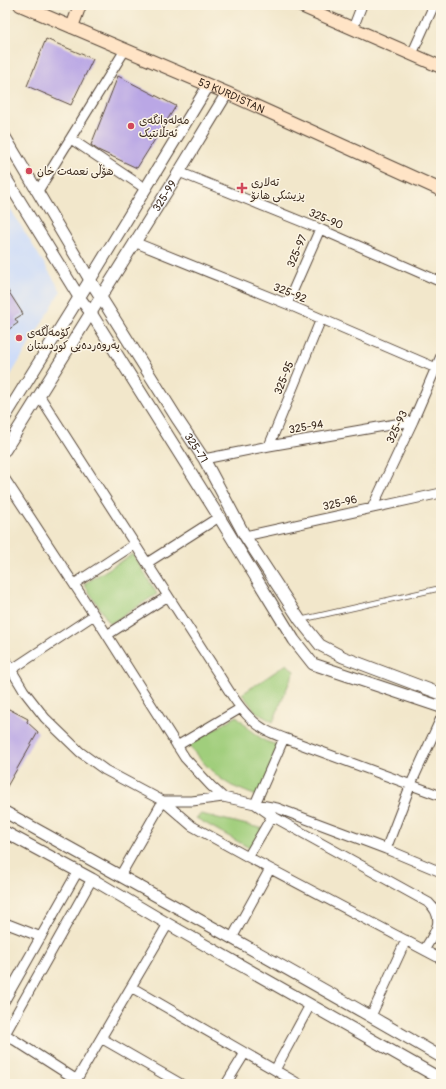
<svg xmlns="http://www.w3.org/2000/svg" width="446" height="1089" font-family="Pangolin,'Playpen Sans Arabic',sans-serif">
<rect width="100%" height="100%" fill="#fcf5e5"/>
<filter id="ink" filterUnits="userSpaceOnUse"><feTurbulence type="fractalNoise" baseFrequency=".025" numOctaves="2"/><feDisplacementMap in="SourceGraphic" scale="8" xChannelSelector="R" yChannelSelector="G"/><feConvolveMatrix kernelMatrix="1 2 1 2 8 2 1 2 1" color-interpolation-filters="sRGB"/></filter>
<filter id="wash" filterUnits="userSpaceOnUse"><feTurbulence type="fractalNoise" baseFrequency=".012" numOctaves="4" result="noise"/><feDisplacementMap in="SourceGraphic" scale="16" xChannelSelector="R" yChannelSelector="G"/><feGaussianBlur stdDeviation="0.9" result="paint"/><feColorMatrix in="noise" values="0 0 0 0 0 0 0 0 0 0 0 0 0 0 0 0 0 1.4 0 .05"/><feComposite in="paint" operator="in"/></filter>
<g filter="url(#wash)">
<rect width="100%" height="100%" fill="#f2e7cb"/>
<path fill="#ccdbf9" d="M 5,200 L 61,291 L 5,385 Z"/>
<path fill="#a0ce7c" stroke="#6e7c4d" d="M 133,554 L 157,594 L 110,624 L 84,584 Z
M 287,664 L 294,671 L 273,722 L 257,713 L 242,694 Z
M 237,716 L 251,731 L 265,741 L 280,746 L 259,797 C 250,793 241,790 232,786 C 214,776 201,760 188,745 Z
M 201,814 L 264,829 L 253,850 L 196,818 Z"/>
<g id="blocks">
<path fill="#baa7e5" d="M 46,39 L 93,59 L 71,105 L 27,86 Z
M 118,76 L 176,106 L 137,168 L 98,150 L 91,145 Z
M 5,286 L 23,314 L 15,319 L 18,323 L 5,332 Z
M 5,707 L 28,719 L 27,722 L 38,732 L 5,790 Z"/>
</g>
</g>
<g filter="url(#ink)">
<use href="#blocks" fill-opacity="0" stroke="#564638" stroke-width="1"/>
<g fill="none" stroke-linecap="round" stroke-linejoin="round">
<g stroke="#564638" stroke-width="6">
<path id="service" d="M 300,620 L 441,588"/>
</g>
<g stroke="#564638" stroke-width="11">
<path id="minor" d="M 353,28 L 362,5
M 412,54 L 434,5
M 71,139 L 146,189
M 179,172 L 320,229 L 441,282
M 38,191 L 125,50
M 134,242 L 287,304 L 436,368
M 287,304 L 320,229
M 39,395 L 215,669 C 229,690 242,716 264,729 C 270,733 277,735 284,738 L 441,796
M 269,446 L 321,319
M 204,459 L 269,446 L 413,421
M 5,479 L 102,627 L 185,758 L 211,786 L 223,797
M 372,508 L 413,421 L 441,356
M 245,536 L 441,493
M 147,563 L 219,517
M 74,584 L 135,544
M 107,635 L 168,596
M 5,657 L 9,666 L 24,691 L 45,718 L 80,752 L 105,770 L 163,801 L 192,801 L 223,797 L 255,804 L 277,808 L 386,849 L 441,872
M 11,670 L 94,615
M 284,738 L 255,804 L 272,816 L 429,903 C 446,919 435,933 424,950
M 177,746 L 241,708
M 386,849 L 411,784 L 441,718
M 248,857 L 272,816
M 120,876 L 163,801 L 192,826 L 248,857 L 441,959
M 5,923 L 41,937
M 232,938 L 270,869
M 131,987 L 299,1084
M 5,1000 L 78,871
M 371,1016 L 406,940
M 5,1034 L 92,879
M 5,1034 L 77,1080
M 101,1038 L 181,1084
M 275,1070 L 310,1005
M 74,1084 L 168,924
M 226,1084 L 245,1053"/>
</g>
<g stroke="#564638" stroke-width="13">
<g id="tertiary">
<path id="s1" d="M 5,137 L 90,280 L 178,420 L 204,459 L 245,536 L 300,620 L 320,645 L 343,657 L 441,694"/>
<path d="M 5,177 L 79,297 L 91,313 L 219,517 L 294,640 L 313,664 L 441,707"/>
<path d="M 5,417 L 90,280 L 208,86"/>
<path id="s2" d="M 5,450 L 179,172 L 227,93"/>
<path d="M 5,812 C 151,893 297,973 441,1057"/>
<path d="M 5,832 L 92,879 L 168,924 L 441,1079"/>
</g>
</g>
<g stroke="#564638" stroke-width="14">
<g id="secondary">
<path id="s3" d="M 20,5 L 227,93 L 441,190"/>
<path d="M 299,5 L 441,67"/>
<path d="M 72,27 L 80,5"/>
</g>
</g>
<use href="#service" stroke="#fff" stroke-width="4.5"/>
<use href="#minor" stroke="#fff" stroke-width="9"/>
<use href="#tertiary" stroke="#fff" stroke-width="11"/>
<use href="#secondary" stroke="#ffe4c6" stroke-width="12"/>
</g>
</g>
<g fill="#d1495b" stroke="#fcf5e5" stroke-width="1.5">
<circle cx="131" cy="126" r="4"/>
<circle cx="29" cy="171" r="4"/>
<path d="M240 182h4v4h4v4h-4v4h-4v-4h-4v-4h4z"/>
<circle cx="19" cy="338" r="4"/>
</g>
<g text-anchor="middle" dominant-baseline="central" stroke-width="3" stroke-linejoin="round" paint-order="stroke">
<g font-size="11" fill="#3b2a1e" stroke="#fcf5e5">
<text stroke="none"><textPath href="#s3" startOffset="230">53 KURDISTAN</textPath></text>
<text stroke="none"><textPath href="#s2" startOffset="300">325-99</textPath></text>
<text transform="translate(326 219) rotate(23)">325-90</text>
<text transform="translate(297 251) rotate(-67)">325-97</text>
<text transform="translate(290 293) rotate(22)">325-92</text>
<text transform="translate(284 378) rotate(-68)">325-95</text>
<text transform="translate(306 427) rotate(-10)">325-94</text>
<text transform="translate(397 427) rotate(-65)">325-93</text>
<text stroke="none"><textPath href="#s1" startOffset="365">325-71</textPath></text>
<text transform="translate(340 503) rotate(-13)">325-96</text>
</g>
<g font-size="11" fill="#3b2a1e" stroke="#fcf5e5" text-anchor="start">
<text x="139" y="120">مەلەوانگەی<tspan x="139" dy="13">ئەتڵانتیک</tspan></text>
<text x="37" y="171">هۆڵی نعمەت خان</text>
<text x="251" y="182">تەلاری<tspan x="251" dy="13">پزیشکی هانۆ</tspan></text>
<text x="27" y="332">كۆمەڵگەی<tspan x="27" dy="13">پەروەردەیی كوردستان</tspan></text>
</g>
</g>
<rect width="446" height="1089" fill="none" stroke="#fcf5e5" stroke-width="20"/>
</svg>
